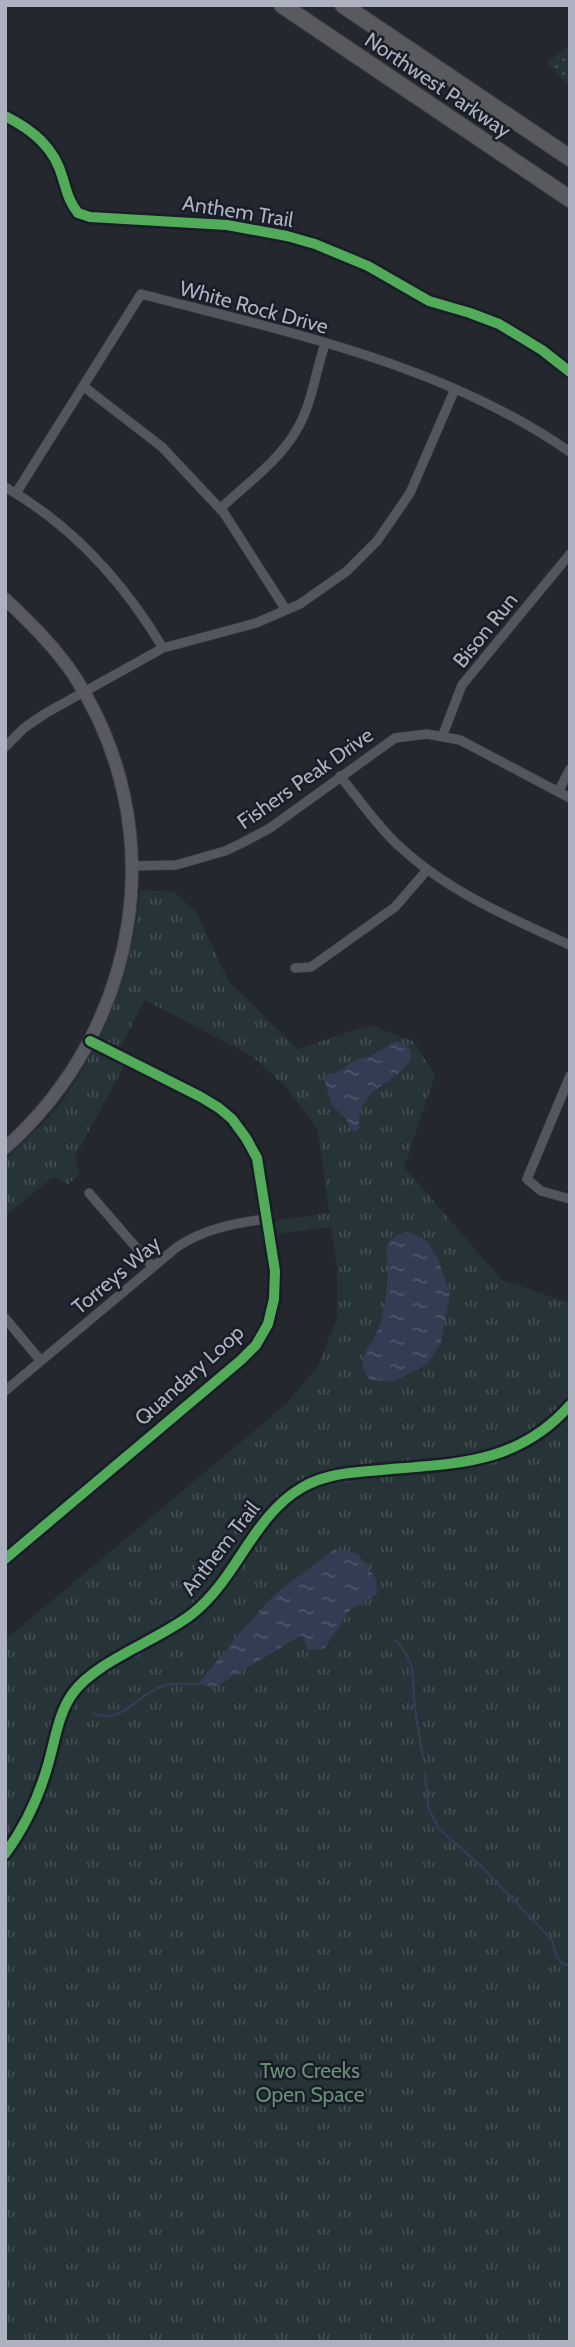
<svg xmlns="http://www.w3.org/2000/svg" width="575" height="2347" font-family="Cabin,sans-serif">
<defs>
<pattern id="grass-dots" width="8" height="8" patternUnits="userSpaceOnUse" patternTransform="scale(1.75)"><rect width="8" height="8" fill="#263337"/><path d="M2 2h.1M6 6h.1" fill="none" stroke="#434e52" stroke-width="1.8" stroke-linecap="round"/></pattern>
<pattern id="park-tufts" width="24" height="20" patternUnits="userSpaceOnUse" patternTransform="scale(1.75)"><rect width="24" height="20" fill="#263337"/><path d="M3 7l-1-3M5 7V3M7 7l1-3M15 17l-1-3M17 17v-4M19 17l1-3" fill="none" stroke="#434e52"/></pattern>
<pattern id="water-ripples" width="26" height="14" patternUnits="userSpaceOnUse" patternTransform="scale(1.75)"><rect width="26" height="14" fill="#343c54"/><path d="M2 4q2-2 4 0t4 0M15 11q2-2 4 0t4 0" fill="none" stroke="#4f566b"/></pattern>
</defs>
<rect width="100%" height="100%" fill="#24272e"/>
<path fill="url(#grass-dots)" d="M 570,44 L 570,87 L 547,63 Z"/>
<path fill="url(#park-tufts)" d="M 140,890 L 173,891 L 197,913 L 229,982 L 298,1049 L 370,1025 L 413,1041 L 435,1075 L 404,1167 L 502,1280 L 570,1303 L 570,2342 L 5,2342 L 5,1637 L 11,1635 L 286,1404 L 318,1366 L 337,1318 L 337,1267 L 331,1227 L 276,1234 L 274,1221 L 329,1213 L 318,1130 L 287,1088 L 252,1056 L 145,1000 L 120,1048 L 131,1054 L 75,1156 L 80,1174 L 68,1184 L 53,1177 L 5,1216 L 5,1159 C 23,1142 42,1126 58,1106 C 70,1091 80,1074 89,1057 C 119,1002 134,952 140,890 Z"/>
<path fill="url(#water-ripples)" d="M 399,1042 C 434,1056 385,1082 373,1092 C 363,1101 357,1114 360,1127 L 356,1132 L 350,1129 L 346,1119 L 332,1105 L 323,1076 L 337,1073 L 355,1060 L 369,1057 L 392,1043 Z
M 408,1231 L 427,1241 L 438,1259 L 450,1294 L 441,1343 L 426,1365 L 395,1381 L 370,1380 C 351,1357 375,1346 381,1322 C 385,1304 388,1286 388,1267 C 388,1261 385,1252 387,1246 C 391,1236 400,1234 408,1231 Z
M 335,1549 L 358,1554 L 376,1579 L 377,1594 L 351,1609 L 324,1649 L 308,1650 L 302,1635 L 213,1688 L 198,1684 L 244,1628 L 276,1593 Z"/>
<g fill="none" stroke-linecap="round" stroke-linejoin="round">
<path stroke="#343c54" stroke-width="2.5" d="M 395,1640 C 419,1665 411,1677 415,1707 C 417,1724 420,1740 423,1757
M 94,1714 C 120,1723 133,1701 154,1690 C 167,1682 183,1684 198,1684
M 425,1774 L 428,1807 L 439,1829 L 482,1867 L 552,1940 L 556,1955 L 563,1965 L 570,1964"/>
<g stroke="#404248" stroke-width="10">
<path id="street" d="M 83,386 L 162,447 L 224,513 L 286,610
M 5,487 C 72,525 124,583 163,648
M 16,493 L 141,294 C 287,332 444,364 570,452
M 220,509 C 246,484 278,462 296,431 C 312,405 315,373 325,344
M 442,737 L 462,685 L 570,554
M 5,747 L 24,728 L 46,713 L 163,648 L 256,623 L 300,604 L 347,571 L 377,541 L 410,493 L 455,389
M 340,776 C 359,799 377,826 399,846 C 447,891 510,918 570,945
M 558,792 L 570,769
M 132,866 L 176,865 L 225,851 L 242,843 L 270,828 L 395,738 L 427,734 L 460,740 L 570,798
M 295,968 L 311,967 L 395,907 L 427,870
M 570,1076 L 527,1179 L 541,1191 L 570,1199
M 89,1193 L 153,1267
M 5,1318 L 41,1361
M 5,1391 L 177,1247 C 204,1229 234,1223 266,1219
M 5,1559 L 241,1360 L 256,1345 L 268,1324 L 274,1299 L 275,1271 L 257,1158 L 246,1138 L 232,1119 L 219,1108 L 201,1097 L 90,1041"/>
</g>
<g stroke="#404248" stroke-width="14">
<path id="secondary" d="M 5,599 C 30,622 54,646 73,674 C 174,828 141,1027 5,1148"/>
</g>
<g stroke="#41434a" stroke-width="18">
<path id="highway" d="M 282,5 L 570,199
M 343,5 L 570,158"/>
</g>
<use href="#street" stroke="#53565d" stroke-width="9"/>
<use href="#secondary" stroke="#585962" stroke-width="12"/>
<use href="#highway" stroke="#585a5e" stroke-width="16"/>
<g stroke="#191d28" stroke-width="15">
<path id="cycleway" d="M 5,116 C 33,130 55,148 63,179 C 67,192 69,202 78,213 L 90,217 L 227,225 L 287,236 L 315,244 L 368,266 L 429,301 L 470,313 L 499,324 L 542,350 L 570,372
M 5,1559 L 241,1360 L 256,1345 L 268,1324 L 274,1299 L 275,1271 L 257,1158 L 246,1138 L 232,1119 L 219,1108 L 201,1097 L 90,1041
M 5,1854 C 24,1828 38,1799 47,1768 C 55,1743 57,1715 73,1693 C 96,1661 159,1640 192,1614 C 237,1579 253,1515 303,1487 C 324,1475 346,1473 369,1471 C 446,1463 514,1469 570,1405"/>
</g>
<use href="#cycleway" stroke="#51ab58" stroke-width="10"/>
</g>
<g text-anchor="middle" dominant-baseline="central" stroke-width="5" stroke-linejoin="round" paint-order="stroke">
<g font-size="21" fill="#adb1c0" stroke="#191d28">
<text transform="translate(438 85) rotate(34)">Northwest Parkway</text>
<text transform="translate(238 211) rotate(9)">Anthem Trail</text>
<text transform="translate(254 307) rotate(15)">White Rock Drive</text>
<text transform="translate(485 630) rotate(-51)">Bison Run</text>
<text transform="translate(305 778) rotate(-35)">Fishers Peak Drive</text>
<text transform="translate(116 1275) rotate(-40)">Torreys Way</text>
<text transform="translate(189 1375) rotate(-42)">Quandary Loop</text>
<text transform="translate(220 1548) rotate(-52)">Anthem Trail</text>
</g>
<g font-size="21" fill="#688e77" stroke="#191d28">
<text x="310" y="2070">Two Creeks<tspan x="310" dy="24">Open Space</tspan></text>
</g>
</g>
<rect width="575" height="2347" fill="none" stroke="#adb1c0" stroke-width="14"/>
</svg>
